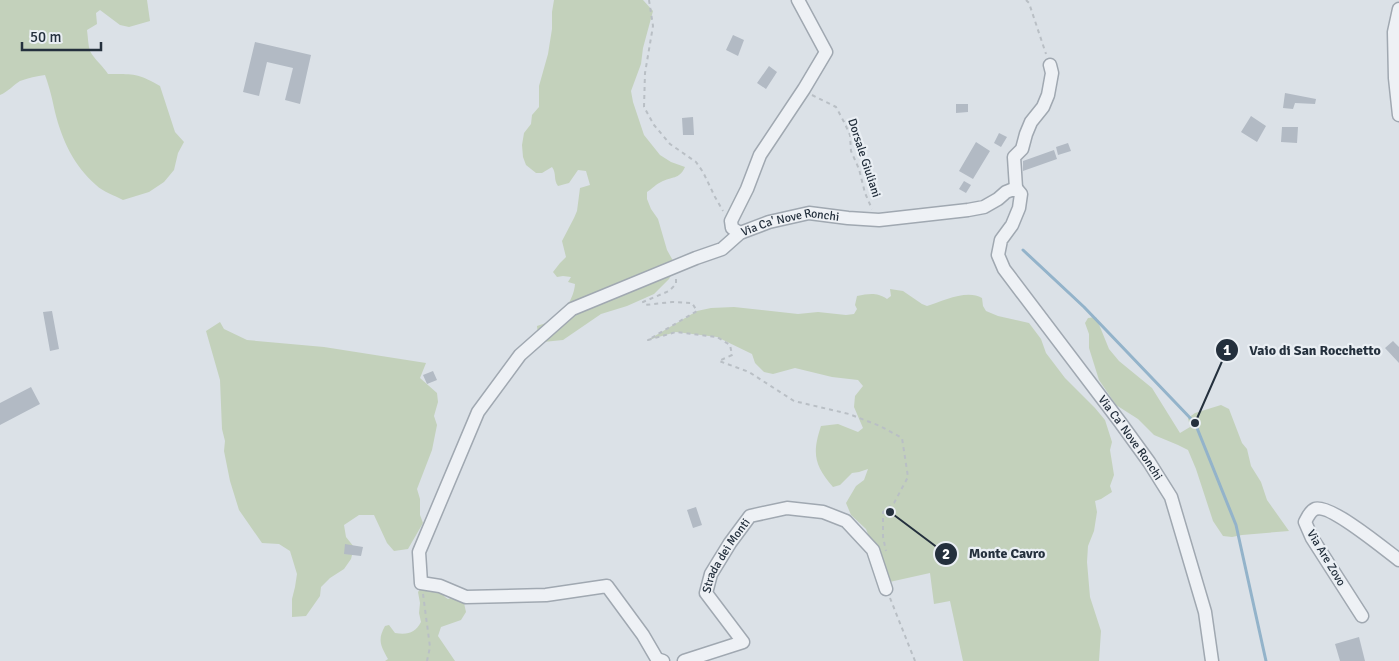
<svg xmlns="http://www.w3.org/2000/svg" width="1399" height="661" font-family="Signika,sans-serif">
<rect width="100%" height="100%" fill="#dbe1e7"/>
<path fill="#c3d1bb" d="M 0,0 L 147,0 L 150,21 L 129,27 L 120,25 L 100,10 L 96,13 L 97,24 L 87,30 C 88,37 88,45 90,51 C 94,59 103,66 108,74 C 133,74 138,73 160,86 L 175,132 L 184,142 L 178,153 L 174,170 L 164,182 L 149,192 L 123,200 C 114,195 103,192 96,185 C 74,166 62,140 55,112 C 52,98 50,89 45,75 C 37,76 28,78 20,81 C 13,85 8,92 0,95 Z
M 554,0 L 643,0 L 653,11 L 643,48 L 641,64 L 631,91 L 633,102 L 644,135 L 660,155 L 671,162 L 685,167 C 679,180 672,176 661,182 C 656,184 652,189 647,192 L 647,199 L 651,209 L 658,219 L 667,250 L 676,266 L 669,279 L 654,294 L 627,306 L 601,314 L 563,340 L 543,342 L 538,335 L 537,326 C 542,324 547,323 552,320 C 564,314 574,298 575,284 L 568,282 L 571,277 L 563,276 L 557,277 L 553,272 L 560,263 L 566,257 L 562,241 L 574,218 L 577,211 L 580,188 L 590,185 L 586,171 L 578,170 L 569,183 L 558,186 C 553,179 557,174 552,167 L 542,173 L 536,173 L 526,165 L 523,157 L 522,145 L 524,133 L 531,124 L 532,115 L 539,107 L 539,86 L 548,54 L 552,29 L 552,12 Z
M 890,289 L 903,291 L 922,304 L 927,306 C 943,301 967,289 982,298 L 983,306 L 986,311 L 998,316 L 1029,323 L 1041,339 L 1046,353 L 1065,378 L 1095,408 L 1105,420 L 1112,442 L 1110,450 L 1114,475 L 1110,486 L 1112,492 L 1101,499 L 1095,501 L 1097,512 L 1094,531 L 1088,546 L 1087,562 L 1090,597 L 1101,631 L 1099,661 L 963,661 L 950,601 L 934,604 L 930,573 L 885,583 L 880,565 L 866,529 L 851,515 L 846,503 L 856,486 L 864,480 L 868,469 L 859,472 L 852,473 L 840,485 L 833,487 C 814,465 812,453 821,426 L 838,424 L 858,432 L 863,428 L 854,407 L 855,396 L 863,386 L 858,380 L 832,377 L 795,368 L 773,374 L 764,372 L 755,363 L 752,354 L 717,337 L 676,332 L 648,340 L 697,311 L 711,308 L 734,307 L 798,314 L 818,312 L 846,315 L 854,314 L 857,309 L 855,305 L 857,296 C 869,294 876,292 887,299 L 891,296 Z
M 1096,317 L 1109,349 L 1119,361 L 1152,388 L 1180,433 L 1190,427 L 1188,418 L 1195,413 L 1221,405 L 1229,409 L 1242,443 L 1247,449 L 1251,466 L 1261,482 L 1267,500 L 1289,531 L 1242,535 L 1232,537 L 1223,536 L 1213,521 L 1196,469 L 1188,450 L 1178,445 L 1154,435 L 1138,419 L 1116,405 L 1099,380 L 1089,348 L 1089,334 L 1085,323 L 1088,318 Z
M 220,322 L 224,329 L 247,340 L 324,347 L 426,363 L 420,378 L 437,393 L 438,402 L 434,416 L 437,425 L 432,450 L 417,489 L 420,499 L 420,515 L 423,523 L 408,549 L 394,551 L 387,543 L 374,515 L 359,515 L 344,525 L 346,537 L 354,547 L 351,559 L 344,569 L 330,578 L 321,587 L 320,596 L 306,616 L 292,617 L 292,599 L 295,587 L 297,574 L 290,551 L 279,544 L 262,543 L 239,510 L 230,481 L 224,451 L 225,441 L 222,429 L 220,380 L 206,331 Z
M 423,585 L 441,592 L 445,597 L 448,599 L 462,594 L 466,612 L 461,620 L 441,627 L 438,636 L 455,661 L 385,661 L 388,659 C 381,646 377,640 385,626 L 389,625 L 395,633 C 408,635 415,633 421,622 L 419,613 L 420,603 L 418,592 Z"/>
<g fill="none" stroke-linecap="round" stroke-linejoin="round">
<path stroke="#93b3ca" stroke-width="3" d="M 1023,250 L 1084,307 L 1195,423 L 1236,525 L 1266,661"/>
</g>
<path fill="#b2bac4" d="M 733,35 L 744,40 L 738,56 L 726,50 Z
M 255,42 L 311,55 L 300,104 L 285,100 L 293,68 L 267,62 L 259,96 L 243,92 Z
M 769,66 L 777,72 L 766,89 L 757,83 Z
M 1285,93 L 1316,99 L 1315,104 L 1295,103 L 1293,109 L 1283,108 Z
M 956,104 L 968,104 L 968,112 L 956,113 Z
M 1251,116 L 1266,126 L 1257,142 L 1241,132 Z
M 693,117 L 694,135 L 683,135 L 682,118 Z
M 1282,127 L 1298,127 L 1297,143 L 1281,142 Z
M 999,133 L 1007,137 L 1001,147 L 994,143 Z
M 976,142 L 990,151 L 973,179 L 959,171 Z
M 1068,143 L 1071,151 L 1058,155 L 1056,147 Z
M 1054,150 L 1057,159 L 1023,171 L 1023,160 L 1023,161 Z
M 964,181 L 971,185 L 966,193 L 959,189 Z
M 52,311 L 59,349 L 50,351 L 43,312 Z
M 1393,341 L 1399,347 L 1399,363 L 1385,348 Z
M 433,371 L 437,380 L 427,384 L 423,375 Z
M 31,387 L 40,404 L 0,425 L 0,403 Z
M 696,507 L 702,525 L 693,528 L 687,510 Z
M 345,544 L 363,547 L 361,556 L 344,554 Z
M 1359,637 L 1365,661 L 1340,661 L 1335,644 Z"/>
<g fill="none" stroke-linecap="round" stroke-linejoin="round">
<g stroke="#a0a8b1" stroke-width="15">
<g id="minor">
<path d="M 1399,9 L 1394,32 L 1395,78 L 1399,115"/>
<path d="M 1016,188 L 1014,157 L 1022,149 L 1026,134 L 1031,122 L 1043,107 L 1048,95 L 1052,73 L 1050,65"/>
<path d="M 740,233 L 732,228 L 731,221 L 747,189 L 760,155 L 804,89 L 826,52 L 798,0"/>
<path d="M 1362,616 L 1312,538 L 1305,522 C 1307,518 1310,511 1315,509 C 1329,503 1386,550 1399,560"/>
<path id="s1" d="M 663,661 L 657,659 L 643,635 L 607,586 L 546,595 L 466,597 L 440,586 L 421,583 L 419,552 L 478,412 L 520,355 L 572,309 L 696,258 L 722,249 L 740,233 L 769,222 L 809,213 L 848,218 L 879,220 L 968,210 L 984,207 L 998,199 L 1006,192 L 1016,188 L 1021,194 L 1019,208 L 1012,225 L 1001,240 L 998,255 L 1004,269 L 1120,422 L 1149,462 L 1171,497 L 1205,612 L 1212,661"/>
<path id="s2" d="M 684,661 L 743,642 L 706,593 L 711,574 L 730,543 L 750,516 L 787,508 L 823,512 L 846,521 L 873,550 L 886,589"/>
</g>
</g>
<path stroke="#b9bfc5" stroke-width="2" stroke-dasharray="4 4" stroke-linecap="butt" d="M 649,0 L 653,26 L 645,73 L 644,107 L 654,125 L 670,144 L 696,162 L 703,172 L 715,197 L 723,211
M 1026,0 L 1029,3 L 1046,54
M 812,95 L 836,107 L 844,122 L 850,135 L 851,151 L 859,169 L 865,193 L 872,209
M 676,279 L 676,284 L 669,291 L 643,302 L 645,305 L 672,302 L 692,303 L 697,311 L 648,340 L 676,332 L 717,337 L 730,345 L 732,355 L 719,361 L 749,372 L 794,401 L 849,414 L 880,426 L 902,438 L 908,477 L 894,503 L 883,512 L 883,537 L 886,551
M 423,594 L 430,647 L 427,661
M 890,598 L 915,661"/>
<use href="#minor" stroke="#eef1f5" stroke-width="12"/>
</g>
<g text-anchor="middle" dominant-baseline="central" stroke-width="4.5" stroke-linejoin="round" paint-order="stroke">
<g font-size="12" fill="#24303d" stroke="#eaeff4">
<text transform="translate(864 158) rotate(72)">Dorsale Giuliani</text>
<text stroke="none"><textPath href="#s1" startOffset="845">Via Ca' Nove Ronchi</textPath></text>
<text stroke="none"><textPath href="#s1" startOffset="1379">Via Ca' Nove Ronchi</textPath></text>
<text stroke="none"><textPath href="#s2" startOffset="166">Strada dei Monti</textPath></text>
<text transform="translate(1326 558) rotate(59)">Via Are Zovo</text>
</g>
</g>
<path fill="none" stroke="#24303d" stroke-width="2" d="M1195 423L1227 350M890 512L946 554"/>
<g fill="#24303d" stroke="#eaeff4" stroke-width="2">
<circle cx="1195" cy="423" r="5"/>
<circle cx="890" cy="512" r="5"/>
<circle cx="1227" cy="350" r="12"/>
<circle cx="946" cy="554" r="12"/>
</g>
<g font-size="15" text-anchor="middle" font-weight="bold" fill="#fff">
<text x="1227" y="355">1</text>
<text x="946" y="559">2</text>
</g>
<g font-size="14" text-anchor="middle" font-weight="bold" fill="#24303d" stroke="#eaeff4" stroke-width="4.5" stroke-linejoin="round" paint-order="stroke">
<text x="1315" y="355">Vaio di San Rocchetto</text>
<text x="1007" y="558">Monte Cavro</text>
</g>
<path d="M22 42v8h79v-8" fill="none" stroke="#24303d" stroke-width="2.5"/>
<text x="30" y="42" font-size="15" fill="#24303d" stroke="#eaeff4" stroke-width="4" paint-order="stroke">50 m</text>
</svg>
